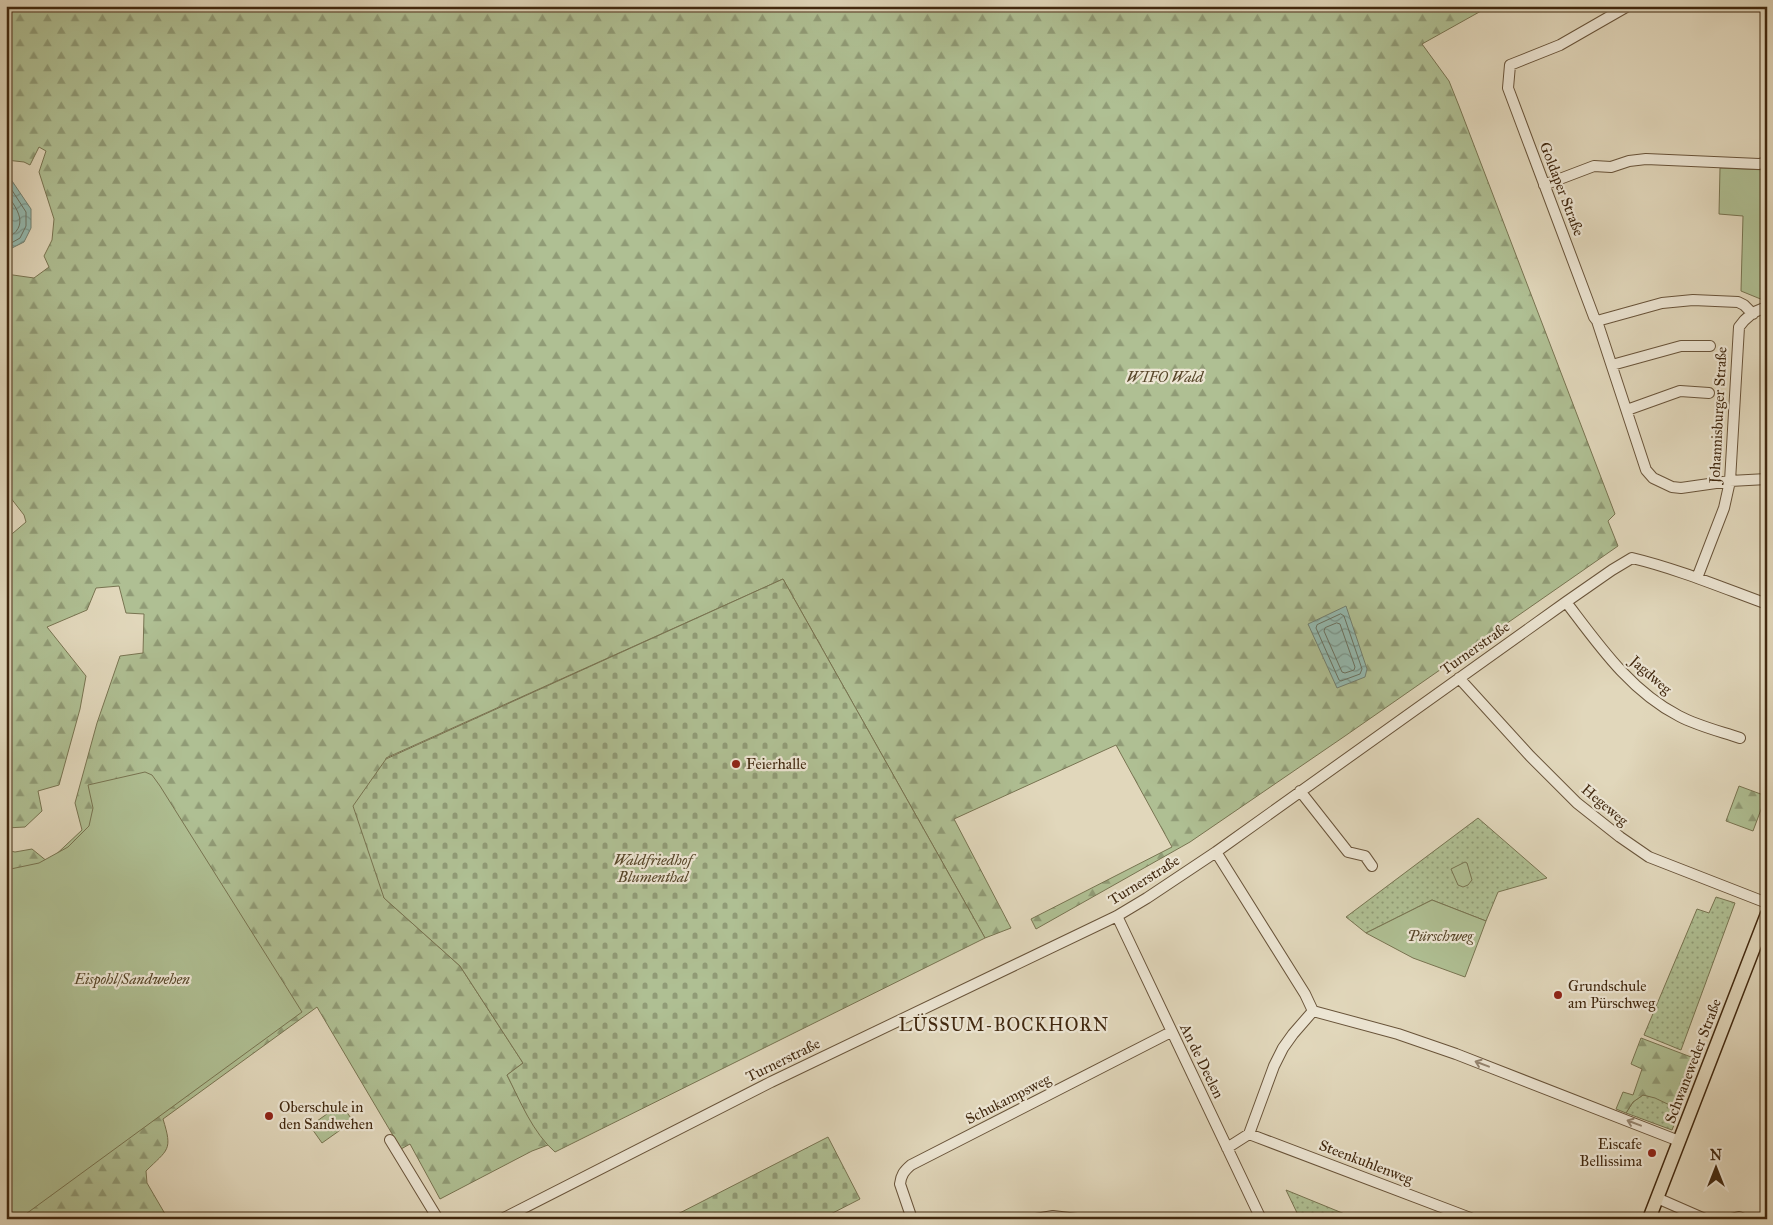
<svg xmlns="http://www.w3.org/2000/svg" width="1773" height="1225" font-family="'IM FELL Great Primer',serif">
<defs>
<pattern id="grass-dots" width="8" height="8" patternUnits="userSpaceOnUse" patternTransform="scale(1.25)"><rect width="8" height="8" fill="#afbf93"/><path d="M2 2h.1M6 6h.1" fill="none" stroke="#909b76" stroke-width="1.8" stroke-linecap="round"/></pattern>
<pattern id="forest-firs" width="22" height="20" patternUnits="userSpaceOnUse" patternTransform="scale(1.25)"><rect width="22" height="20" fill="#afbf93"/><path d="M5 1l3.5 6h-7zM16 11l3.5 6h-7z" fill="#909b76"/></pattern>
<pattern id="cemetery-stones" width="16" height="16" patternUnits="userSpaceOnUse" patternTransform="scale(1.25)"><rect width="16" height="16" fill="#afbf93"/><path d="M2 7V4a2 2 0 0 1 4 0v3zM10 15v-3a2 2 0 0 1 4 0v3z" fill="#909b76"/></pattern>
<pattern id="water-waves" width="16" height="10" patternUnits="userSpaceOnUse" patternTransform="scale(1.25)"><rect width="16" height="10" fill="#94bab0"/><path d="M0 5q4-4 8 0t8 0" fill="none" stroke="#7a978e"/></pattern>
</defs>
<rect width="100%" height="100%" fill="#e1d7bb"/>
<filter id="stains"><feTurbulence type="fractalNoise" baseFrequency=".004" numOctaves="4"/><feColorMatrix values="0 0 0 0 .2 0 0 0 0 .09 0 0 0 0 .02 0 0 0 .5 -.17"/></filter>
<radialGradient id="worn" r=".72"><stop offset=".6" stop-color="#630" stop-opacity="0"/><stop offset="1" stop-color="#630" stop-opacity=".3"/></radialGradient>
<path fill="url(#grass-dots)" stroke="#787451" d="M 1478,818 L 1547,878 L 1498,892 L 1486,921 L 1432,900 L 1366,933 L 1346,917 Z
M 1716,897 L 1735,903 L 1681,1050 L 1644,1035 L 1697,909 L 1709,913 Z
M 1643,1095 L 1655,1097 L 1680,1110 L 1672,1130 L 1626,1113 L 1633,1102 Z
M 1286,1190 L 1357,1219 L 1300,1219 Z"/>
<path fill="url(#forest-firs)" stroke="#787451" d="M 6,6 L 1490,6 L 1422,44 L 1449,81 L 1459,106 L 1615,514 L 1608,521 L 1618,546 L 1345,736 L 1190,842 L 1036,929 L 1031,919 L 1172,847 L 1116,745 L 954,819 L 1011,928 L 985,938 L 783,579 L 386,758 L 384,898 L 460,966 L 523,1063 L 507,1075 L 527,1114 L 548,1145 L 532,1151 L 440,1199 L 410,1144 L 401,1149 L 317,1007 L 163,1119 C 173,1151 168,1149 146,1171 L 147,1183 L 168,1219 L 6,1219 L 6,850 L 15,852 L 32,849 L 48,862 L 82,830 L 75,803 L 97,723 L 120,656 L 143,653 L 144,614 L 126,613 L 119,586 L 96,588 L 87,610 L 47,627 L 86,676 L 80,709 L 59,785 L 38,791 L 42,811 L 25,827 L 6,828 L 6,539 L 26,522 L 24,515 L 10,497 L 6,499 L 6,460 L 9,457 L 6,454 L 6,274 L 34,278 L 49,267 L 44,256 L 52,240 L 54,219 L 39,172 L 46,151 L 39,147 L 30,165 L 24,162 L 6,160 Z
M 1739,786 L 1766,796 L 1753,831 L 1726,821 Z
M 1641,1038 L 1699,1060 L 1680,1110 L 1655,1098 L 1643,1095 L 1633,1102 L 1626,1113 L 1616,1109 L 1623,1092 L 1633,1095 L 1642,1069 L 1631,1064 Z"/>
<path fill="url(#cemetery-stones)" stroke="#787451" d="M 783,579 L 985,938 L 555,1152 C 533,1133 520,1101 507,1075 L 523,1063 L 460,966 L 384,898 L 353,806 L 386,759 Z
M 828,1137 L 860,1199 L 821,1219 L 668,1219 Z"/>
<path fill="#afbf93" stroke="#787451" d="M 1720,168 L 1767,170 L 1767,291 L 1763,300 L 1741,291 L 1743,216 L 1719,214 Z
M 145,772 L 152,775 L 160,786 L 302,1012 L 19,1219 L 6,1219 L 6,870 L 39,863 L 68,847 L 89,826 L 93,808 L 88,785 Z
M 1465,862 L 1467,863 L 1472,880 L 1468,885 L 1463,887 L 1458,885 L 1451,869 Z
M 1432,900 L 1486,921 L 1465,977 L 1413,958 L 1366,933 Z
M 341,1104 L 353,1121 L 322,1143 L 310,1126 Z"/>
<path fill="url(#water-waves)" stroke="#738070" d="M 6,172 L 31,209 L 31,228 L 24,242 L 6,251 Z
M 1346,606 L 1367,669 L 1365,677 L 1337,688 L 1308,624 Z"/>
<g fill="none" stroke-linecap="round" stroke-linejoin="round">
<path stroke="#6a7160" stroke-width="1" d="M 6,181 L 26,212 L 26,226 L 20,238 L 6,246
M 6,193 C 17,209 31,226 6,239
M 1341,614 L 1344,616 L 1362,669 L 1360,674 L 1341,681 L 1339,680 L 1316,628 L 1317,625 Z
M 1337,623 L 1340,624 L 1355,667 L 1354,670 L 1345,673 L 1342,672 L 1324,631 L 1325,628 Z"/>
<g stroke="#69543a" stroke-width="12">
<path id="minor" d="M 1628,6 L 1560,45 L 1510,65 L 1508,88 L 1594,317 L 1597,321 L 1646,470 L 1653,478 L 1672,487 L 1681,488 L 1730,481 L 1767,479
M 1544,185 L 1594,166 L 1611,167 L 1629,161 L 1646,159 L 1759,164 L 1767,162
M 1597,321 L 1662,303 L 1693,300 L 1738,302 L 1744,305 L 1753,314
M 1612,365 L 1681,346 L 1710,346
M 1627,410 L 1680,391 L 1709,393
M 1697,578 L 1724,508 L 1730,481 L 1739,327 C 1745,318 1755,311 1764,308 L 1767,309
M 1566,602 C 1598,644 1630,691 1679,716 C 1698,726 1719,731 1740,738
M 1459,678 L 1530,756 L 1577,803 L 1620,837 L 1649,857 L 1767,903
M 1300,791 L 1348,852 L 1365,856 L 1372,866
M 1216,852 L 1305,994 L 1313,1011 L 1398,1034 L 1456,1054 L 1679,1141
M 1117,916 L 1261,1219
M 1249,1134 L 1473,1219
M 390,1140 L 438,1219
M 1227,1148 L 1249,1134 L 1274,1066 L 1283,1048 L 1293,1034 L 1313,1011
M 1657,1198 L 1705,1219
M 502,1219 L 771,1082 L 1117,916 L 1147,898 L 1216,852 L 1566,602 L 1612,570 L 1632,558 C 1678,569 1723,588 1767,604
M 912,1219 L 900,1184 C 901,1175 904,1171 911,1165 L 1171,1032
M 1036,1219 L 1053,1216 L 1077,1219
M 1731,1219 L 1739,1217 L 1744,1219"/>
</g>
<g stroke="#41280f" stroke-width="15">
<path id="major" d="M 1649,1219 L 1767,914"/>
</g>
<use href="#minor" stroke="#ece5d3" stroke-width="10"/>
<use href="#major" stroke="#e1d7bb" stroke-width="12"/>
</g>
<defs><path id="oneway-shaft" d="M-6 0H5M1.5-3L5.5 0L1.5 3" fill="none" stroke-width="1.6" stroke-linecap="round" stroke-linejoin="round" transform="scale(1.25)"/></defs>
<g stroke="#968671">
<use href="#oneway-shaft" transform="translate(1482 1064) rotate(-159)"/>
<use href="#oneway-shaft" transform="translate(1634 1123) rotate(-159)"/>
</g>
<g fill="#8f2418" stroke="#ece5d3" stroke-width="2">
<circle cx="736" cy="764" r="5"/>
<circle cx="1558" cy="995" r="5"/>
<circle cx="269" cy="1116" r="5"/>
<circle cx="1652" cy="1153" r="5"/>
</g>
<g text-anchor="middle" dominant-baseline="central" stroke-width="4.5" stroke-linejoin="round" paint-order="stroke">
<g font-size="15" fill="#41280f" stroke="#ece5d3">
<text transform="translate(1562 189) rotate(69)">Goldaper Straße</text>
<text transform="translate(1718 415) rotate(-87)">Johannisburger Straße</text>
<text transform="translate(1475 648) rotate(-35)">Turnerstraße</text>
<text transform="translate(1651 675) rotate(41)">Jagdweg</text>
<text transform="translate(1605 805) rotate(40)">Hegeweg</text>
<text transform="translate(1144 880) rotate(-32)">Turnerstraße</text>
<text transform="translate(783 1060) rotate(-26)">Turnerstraße</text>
<text transform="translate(1202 1061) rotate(64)">An de Deelen</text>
<text transform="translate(1693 1061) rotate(-69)">Schwaneweder Straße</text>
<text transform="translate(1008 1099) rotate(-27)">Schukampsweg</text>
<text transform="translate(1366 1162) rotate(21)">Steenkuhlenweg</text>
</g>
<g font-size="15" font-style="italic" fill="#574629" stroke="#ece5d3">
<text x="1165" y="377">WIFO Wald</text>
<text x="653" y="860">Waldfriedhof<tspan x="653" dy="17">Blumenthal</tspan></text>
<text x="1440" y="936">Pürschweg</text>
<text x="132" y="979">Eispohl/Sandwehen</text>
</g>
<g font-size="15" fill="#41280f" stroke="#ece5d3" text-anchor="start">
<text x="746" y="764">Feierhalle</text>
<text x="1568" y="986">Grundschule<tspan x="1568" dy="17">am Pürschweg</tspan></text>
<text x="279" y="1107">Oberschule in<tspan x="279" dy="17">den Sandwehen</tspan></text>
<text x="1642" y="1144" text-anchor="end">Eiscafe<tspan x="1642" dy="17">Bellissima</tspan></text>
</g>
<g font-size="18" letter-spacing="1" fill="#41280f" stroke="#ece5d3">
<text x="1004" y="1025">LÜSSUM-BOCKHORN</text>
</g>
</g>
<rect width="1773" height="1225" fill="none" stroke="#e1d7bb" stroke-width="25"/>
<rect x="8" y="8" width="1758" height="1210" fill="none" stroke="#41280f" stroke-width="2.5"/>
<rect x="12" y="12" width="1748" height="1200" fill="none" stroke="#41280f"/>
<g transform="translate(1716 1168)" stroke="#ece5d3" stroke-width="4" paint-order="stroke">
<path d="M0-4L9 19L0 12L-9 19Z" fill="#41280f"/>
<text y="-8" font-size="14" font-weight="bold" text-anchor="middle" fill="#41280f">N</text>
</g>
<rect width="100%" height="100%" filter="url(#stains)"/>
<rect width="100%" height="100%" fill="url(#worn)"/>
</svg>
